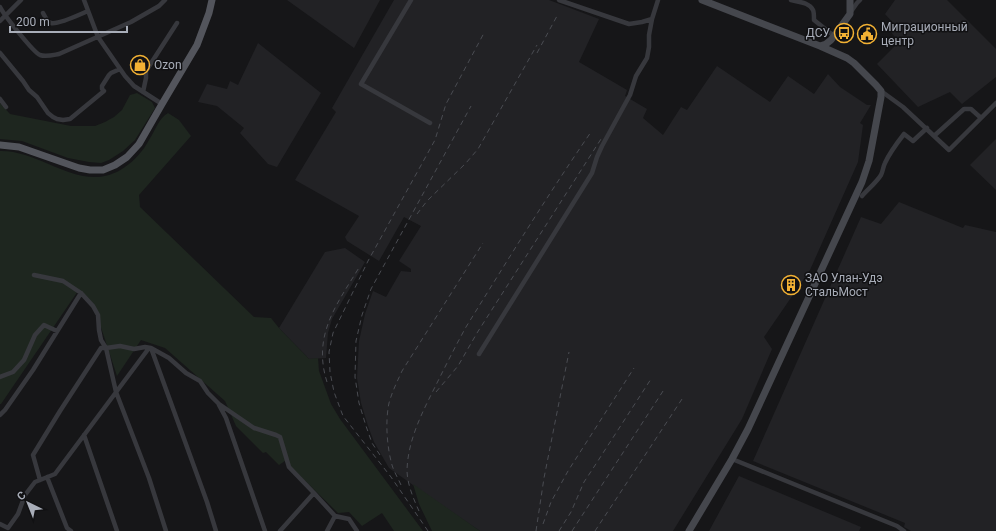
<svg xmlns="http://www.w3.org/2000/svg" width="996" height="531" font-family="Roboto,sans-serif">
<rect width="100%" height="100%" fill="#161618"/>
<path fill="#222225" d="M 287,0 L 380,0 L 354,48 Z
M 394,0 L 549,0 L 599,19 L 579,62 L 627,90 L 625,96 L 647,109 L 643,118 L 663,135 L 681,107 L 687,110 L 717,66 L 770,102 L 788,76 L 814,94 L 828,74 L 840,87 L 867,105 L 871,105 L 860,123 L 863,125 L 858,162 L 810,270 L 764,337 L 772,349 L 742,419 L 673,531 L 480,531 L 437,502 L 389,468 L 374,442 L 368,426 L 361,403 L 357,378 L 359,341 L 365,314 L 373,291 L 386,297 L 401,271 L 411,272 L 411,269 L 399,261 L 421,226 L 404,217 L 379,261 L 347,241 L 345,237 L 359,216 L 295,180 L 336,112 L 332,108 Z
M 895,0 L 947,0 L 996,49 L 996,77 L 962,104 L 950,92 L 918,107 L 877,64 L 899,42 L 891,32 L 896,26 L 885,14 Z
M 258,43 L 321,93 L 277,167 L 268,164 L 240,133 L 244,128 L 217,106 L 198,102 L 207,84 L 227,89 L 230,81 L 238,85 Z
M 996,139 L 996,190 L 970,165 Z
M 899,202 L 963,228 L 965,225 L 996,232 L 996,531 L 911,531 L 904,527 L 905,523 L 753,461 L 861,217 L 881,224 Z
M 345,248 L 365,262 L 332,319 L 328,333 L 326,358 L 309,359 L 279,328 L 325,252 Z
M 739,476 L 861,527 L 859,531 L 709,531 Z"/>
<path fill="#1e261f" d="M 137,93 L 152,102 L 155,108 L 135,140 L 123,151 L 109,160 L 101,163 L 89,162 L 68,158 L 22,141 L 0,139 L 0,103 L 10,114 L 71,126 L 95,126 L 105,122 L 114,117 L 122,110 L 130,95 Z
M 168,113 L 179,120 L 191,136 L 139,195 L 140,207 L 254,317 L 271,318 L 279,328 L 309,359 L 318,358 L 319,371 L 331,404 L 340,419 L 423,531 L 394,531 L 382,513 L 362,526 L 349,512 L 338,513 L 285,461 L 279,465 L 266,452 L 263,453 L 236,426 L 225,401 L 165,348 L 141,340 L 117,376 L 93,303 L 78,291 L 1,404 L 0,404 L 0,151 C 43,150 83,197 125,167 C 135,160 143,151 149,140 C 155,131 159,118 168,113 Z
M 413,484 L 480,531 L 432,531 L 419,504 Z"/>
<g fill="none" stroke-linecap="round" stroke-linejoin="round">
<path stroke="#37383d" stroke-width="4.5" d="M 84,0 L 98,37 L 125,76 L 134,86 L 162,104
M 411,0 L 361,84 L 430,123
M 559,0 L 629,24 L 642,22 L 652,19 L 658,0
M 791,0 C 798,2 809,2 813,10 C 814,12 814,16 814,20 L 834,36
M 0,7 C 4,15 33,52 40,55 C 46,57 53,55 59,54 L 131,22 L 159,6 L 165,0
M 43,13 C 45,17 47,22 51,23 C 58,25 81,14 88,11
M 850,13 L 857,3 L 860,0
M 0,21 L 21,0
M 0,53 L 23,81 L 29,90 L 37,97 L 48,113 L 53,117 L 57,119 L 63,120 L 70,119 L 104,91 L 102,89 L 102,86 L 109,75 L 111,73 L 120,69
M 881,91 L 903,107 L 949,150 L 996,103
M 143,92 L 146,78 L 146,71 L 177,23
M 0,99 L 6,107
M 934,136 L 964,109 L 971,109 L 981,118
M 862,196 C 868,189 876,183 881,175 C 883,171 883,167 885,163 C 890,152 897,143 904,134 L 913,141 L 927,128
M 34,275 L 63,281 L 81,293 L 93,306 L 98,315 L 99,330 L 101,340 L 106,348 L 120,346 L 134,349 L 145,347 L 151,348 L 169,358 L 186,373 L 200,381 L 208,393 L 219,404 L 254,428 L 276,435 L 280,437 L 289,467 L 314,493 L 280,531
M 151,348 L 207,502 L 216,531
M 479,354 L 592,173 L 597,157 L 602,146 L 630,95 L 636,76 L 647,58 L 649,47 L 649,35 L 652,19
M 0,377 L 13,372 L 24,360 L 35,335 L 44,325 L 57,331
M 219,405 L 226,418 L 265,531
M 0,415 L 5,410 L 33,370 L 81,293
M 84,435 L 117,531
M 732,459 L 897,526 L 904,531
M 47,477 L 67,528 L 71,531
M 40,480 L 33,455 L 60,411 L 101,348 L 106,348 L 116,392 L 149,478 L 166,531
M 314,493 L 335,516 L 327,531
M 335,516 L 349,519 L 357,531
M 0,524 L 8,528 L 18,514 L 25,495 L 35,482 L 55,474 L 149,348"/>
<path stroke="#45474d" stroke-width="7" d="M 820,46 L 826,44 L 831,40 L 850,14 L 850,0
M 689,531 L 732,459 L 748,429 L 862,182 L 869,161 L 881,97 L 881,91 L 876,85 L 854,63 L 847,58 L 820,46 L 702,0"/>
<path stroke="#53555c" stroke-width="7" d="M 0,145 L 19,147 L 79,168 L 90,170 L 103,170 L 115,165 L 127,157 L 139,144 L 162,104 L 197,45 L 209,13 L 212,0"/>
<path stroke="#4a4c52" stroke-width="1" stroke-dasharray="5 4" stroke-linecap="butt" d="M 537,53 L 557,16
M 417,214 L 427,201 L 466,163 L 478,149 L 537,45
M 327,382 C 312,335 337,304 360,266
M 436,392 L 458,366 L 477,333 L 601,139
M 380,455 L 372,443 L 366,426 L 359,403 L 355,377 L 356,341 L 362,315 L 371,289 L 471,106
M 401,485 C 398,478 394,472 392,465 C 387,447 385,422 389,403 C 392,392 397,382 402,371 L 483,243
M 419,511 C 413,498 407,483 407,470 C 408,438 424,409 438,381 C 447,363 456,345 466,327 C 507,261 547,196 591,132
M 543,524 L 551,502 L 568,471 L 634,368
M 428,531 L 391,477 L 343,416 L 334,392 L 330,372 L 329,352 L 333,333 L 368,261 L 435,140 L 446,104 L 484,33
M 536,531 L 544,478 L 569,352
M 559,531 L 571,512 L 584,482 L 592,470 L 651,379
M 572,531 L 665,388
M 595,531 L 684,396"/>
</g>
<defs>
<g id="bus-ring" transform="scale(1)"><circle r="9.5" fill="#111113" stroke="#f2b134" stroke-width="1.5"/><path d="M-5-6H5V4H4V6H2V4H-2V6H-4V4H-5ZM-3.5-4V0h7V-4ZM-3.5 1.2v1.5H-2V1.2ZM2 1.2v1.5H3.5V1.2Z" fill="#f2b134"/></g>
<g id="civic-ring" transform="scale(1)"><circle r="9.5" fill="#111113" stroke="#f2b134" stroke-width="1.5"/><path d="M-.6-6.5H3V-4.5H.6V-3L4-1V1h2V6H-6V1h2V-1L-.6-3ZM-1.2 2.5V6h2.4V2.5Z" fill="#f2b134"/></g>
<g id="shop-ring" transform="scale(1)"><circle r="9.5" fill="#111113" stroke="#f2b134" stroke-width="1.5"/><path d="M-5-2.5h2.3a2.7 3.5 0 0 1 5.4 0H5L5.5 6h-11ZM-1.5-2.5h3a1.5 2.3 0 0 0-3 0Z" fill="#f2b134"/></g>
<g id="building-ring" transform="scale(1)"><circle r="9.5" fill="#111113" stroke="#f2b134" stroke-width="1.5"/><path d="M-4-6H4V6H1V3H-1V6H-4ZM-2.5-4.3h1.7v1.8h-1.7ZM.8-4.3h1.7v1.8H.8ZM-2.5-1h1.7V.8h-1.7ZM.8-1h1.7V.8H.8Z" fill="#f2b134"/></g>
</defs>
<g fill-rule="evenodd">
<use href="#bus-ring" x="844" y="33"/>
<use href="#civic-ring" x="867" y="34"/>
<use href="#shop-ring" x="140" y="65"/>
<use href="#building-ring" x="791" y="285"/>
</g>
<g text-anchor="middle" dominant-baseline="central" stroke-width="3" stroke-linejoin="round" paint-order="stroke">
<g font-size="12" fill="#a8adb8" stroke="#111113" text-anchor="start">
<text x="881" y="27">Миграционный<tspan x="881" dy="14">центр</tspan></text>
<text x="830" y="33" text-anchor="end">ДСУ</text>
<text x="154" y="65">Ozon</text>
<text x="805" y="278">ЗАО Улан-Удэ<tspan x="805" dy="14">СтальМост</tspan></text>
</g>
</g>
<g transform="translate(28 503) rotate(317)" stroke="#111113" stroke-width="3" paint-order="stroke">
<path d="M0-3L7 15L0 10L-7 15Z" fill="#a8adb8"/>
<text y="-6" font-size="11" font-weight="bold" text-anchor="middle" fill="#a8adb8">С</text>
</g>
<path d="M10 26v6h117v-6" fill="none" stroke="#a8adb8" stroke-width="2"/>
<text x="16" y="26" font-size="12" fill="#a8adb8" stroke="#111113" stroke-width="3" paint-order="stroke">200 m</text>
</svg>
